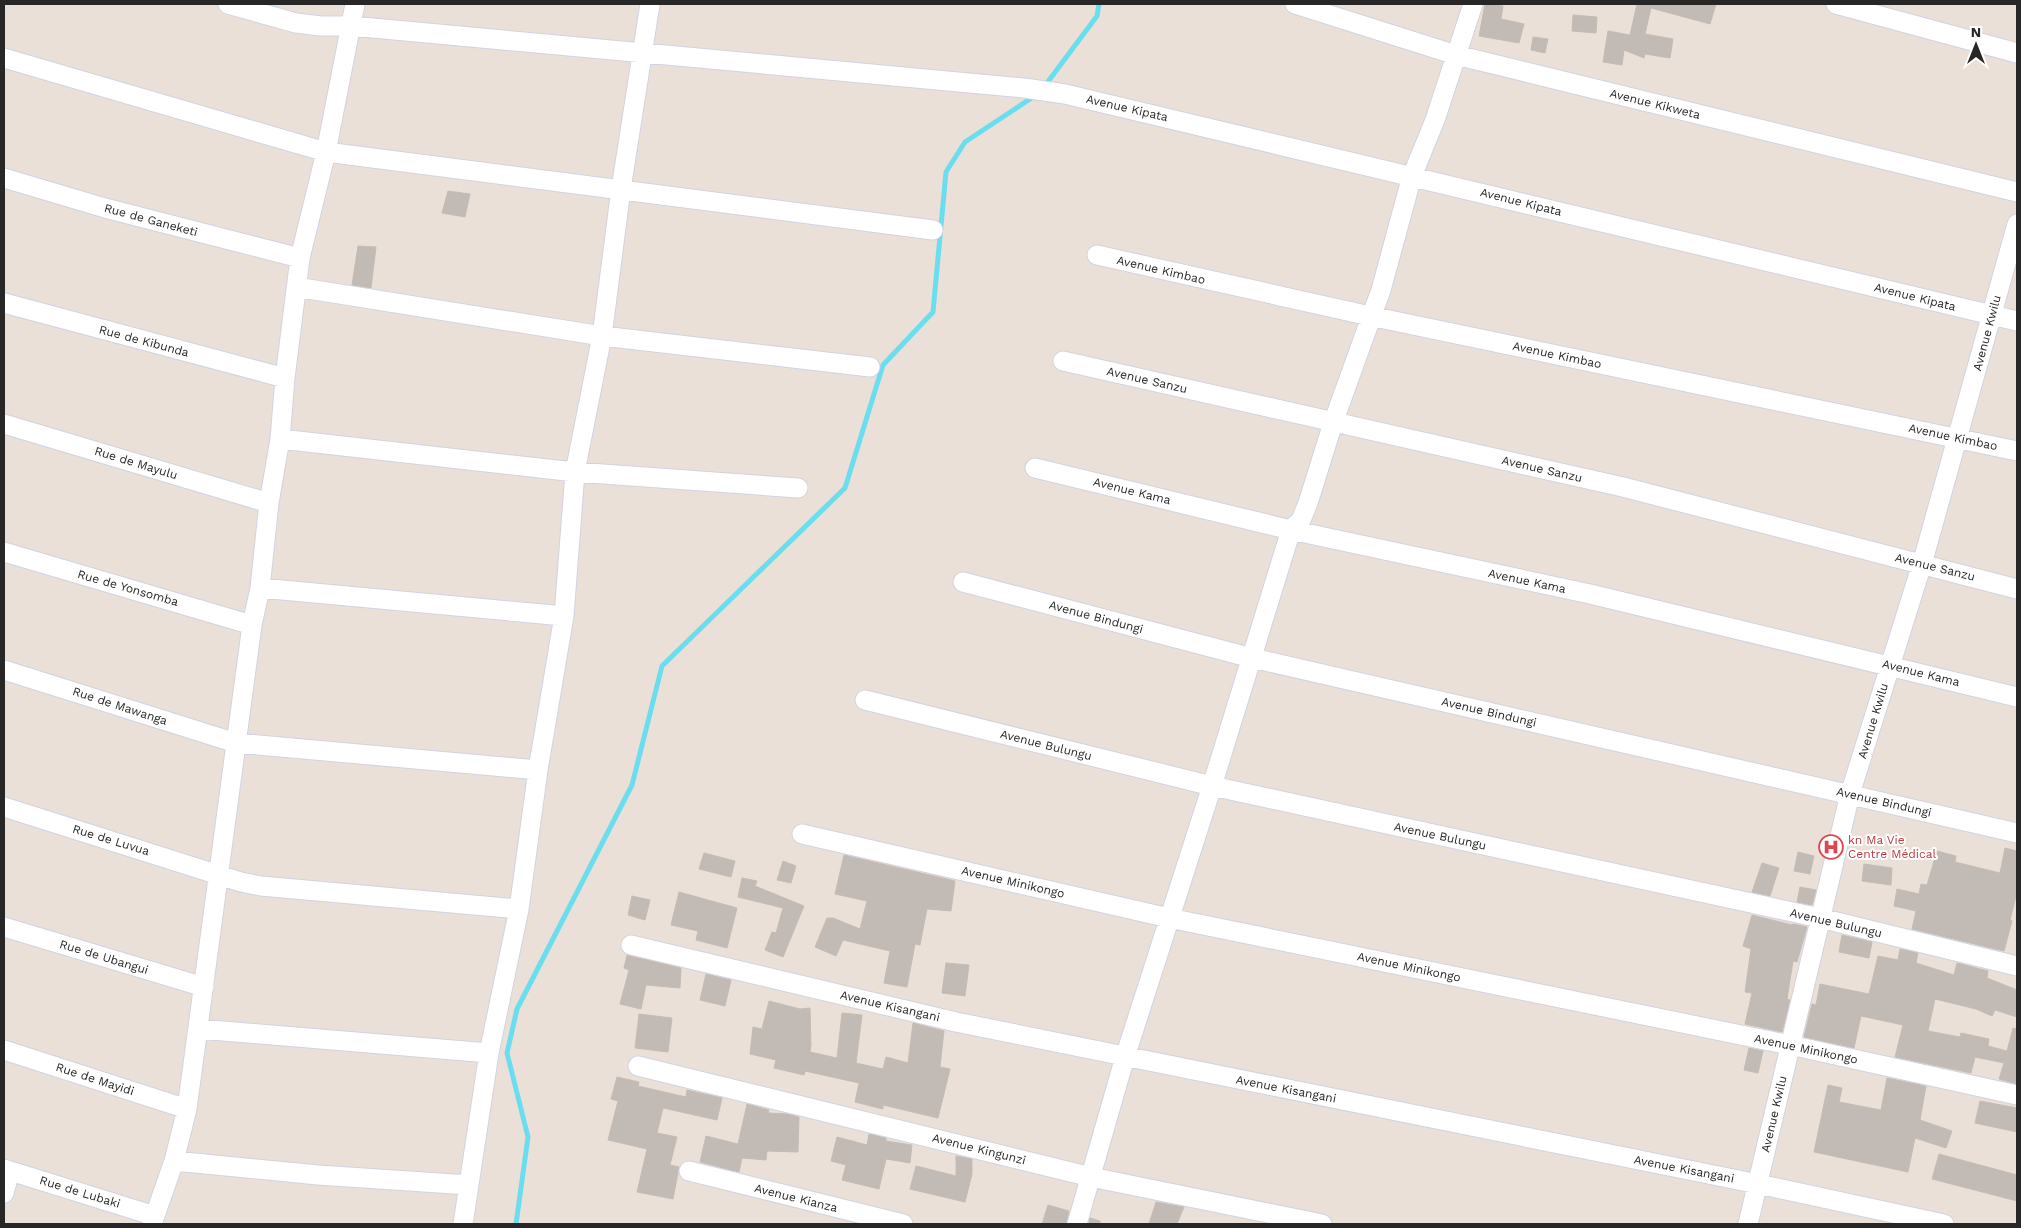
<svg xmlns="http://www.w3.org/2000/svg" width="2021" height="1228" font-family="'Work Sans',sans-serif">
<rect width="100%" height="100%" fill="#eae0d8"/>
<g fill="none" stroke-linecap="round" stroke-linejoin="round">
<path stroke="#6adeee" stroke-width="5" d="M 1044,87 L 1097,16 L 1099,4
M 516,1224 L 528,1137 L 507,1053 L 517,1009 L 632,785 L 662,666 L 845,488 L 883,365 L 933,312 L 946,172 L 965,142 L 1036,95"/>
</g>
<path fill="#c2bab5" stroke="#c5bcb3" d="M 1485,4 L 1503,6 L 1501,19 L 1524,24 L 1519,43 L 1479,36 Z
M 1637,4 L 1716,4 L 1710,24 L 1651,8 L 1645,34 L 1673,39 L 1670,58 L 1645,54 L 1644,58 L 1624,50 L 1622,65 L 1603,62 L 1608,31 L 1630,35 Z
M 1573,15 L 1597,17 L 1596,33 L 1572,31 Z
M 1533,37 L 1548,39 L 1545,53 L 1531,50 Z
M 448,191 L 470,194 L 465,217 L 442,213 Z
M 358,246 L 376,247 L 371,288 L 352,285 Z
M 2005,848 L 2017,851 L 2017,892 L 2010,920 L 2012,921 L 2004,951 L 1912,929 L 1916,911 L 1894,906 L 1897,889 L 1919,894 L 1921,884 L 1927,885 L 1937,851 L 1956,856 L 1955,862 L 2000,873 Z
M 1798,852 L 1814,856 L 1810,874 L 1794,871 Z
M 704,853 L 735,861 L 731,877 L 699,869 Z
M 844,855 L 955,881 L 951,911 L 927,909 L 920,945 L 915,944 L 907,987 L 884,983 L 890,951 L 843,940 L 836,956 L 815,947 L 827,918 L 833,918 L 860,929 L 867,901 L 835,894 Z
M 783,861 L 796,866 L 791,883 L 777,880 Z
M 1762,863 L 1779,868 L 1770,896 L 1752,892 Z
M 1864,864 L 1892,868 L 1891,885 L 1862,881 Z
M 742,878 L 757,881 L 755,886 L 804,906 L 783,957 L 765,950 L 772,932 L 776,933 L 783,908 L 738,897 Z
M 1800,887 L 1816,890 L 1812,905 L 1797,902 Z
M 679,892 L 737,908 L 727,948 L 696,940 L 698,931 L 671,925 Z
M 632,896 L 650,900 L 645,920 L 628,915 Z
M 1752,915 L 1792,925 L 1793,924 L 1807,927 L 1797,962 L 1793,961 L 1787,999 L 1790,1000 L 1782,1032 L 1745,1024 L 1752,993 L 1745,992 L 1751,949 L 1743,946 Z
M 1842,935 L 1872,942 L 1869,958 L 1839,952 Z
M 1900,949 L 1918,953 L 1916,963 L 1954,975 L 1957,963 L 1988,971 L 1987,978 L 2017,990 L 2017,1017 L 1995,1010 L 1992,1016 L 1976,1009 L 1935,999 L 1928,1031 L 1960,1037 L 1961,1033 L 1989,1039 L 1988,1046 L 2007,1051 L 2013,1028 L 2017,1029 L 2017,1084 L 1999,1079 L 2004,1063 L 1975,1057 L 1971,1073 L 1895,1057 L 1903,1025 L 1861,1016 L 1854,1048 L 1804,1037 L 1812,1004 L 1816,1005 L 1820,984 L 1869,994 L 1878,956 L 1898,960 Z
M 627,955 L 681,968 L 680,988 L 646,985 L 641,1009 L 620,1004 L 629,970 L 624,968 Z
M 946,963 L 969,965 L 965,996 L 942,993 Z
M 706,974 L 731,980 L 725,1006 L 700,1000 Z
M 769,1001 L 800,1009 L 810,1008 L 811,1045 L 810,1052 L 837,1058 L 842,1013 L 862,1015 L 856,1063 L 883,1069 L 886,1057 L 908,1063 L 913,1023 L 944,1031 L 940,1067 L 950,1069 L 938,1118 L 883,1105 L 883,1109 L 855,1102 L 859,1083 L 805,1071 L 804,1075 L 774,1068 L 776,1060 L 750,1054 L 753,1027 L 762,1029 Z
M 639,1014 L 672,1018 L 668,1052 L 635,1048 Z
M 1749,1048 L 1763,1051 L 1758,1073 L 1744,1070 Z
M 617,1077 L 639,1082 L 638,1086 L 686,1097 L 687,1090 L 722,1098 L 717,1120 L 663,1108 L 657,1133 L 677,1137 L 670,1165 L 679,1167 L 673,1199 L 637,1192 L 647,1149 L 608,1140 L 618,1101 L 611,1099 Z
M 1887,1078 L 1926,1086 L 1920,1120 L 1952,1131 L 1946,1148 L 1915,1138 L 1908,1172 L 1814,1152 L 1828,1085 L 1842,1088 L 1839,1102 L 1881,1110 Z
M 1980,1101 L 2017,1108 L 2017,1132 L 1975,1123 Z
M 747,1104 L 769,1110 L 768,1113 L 787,1114 L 799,1117 L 798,1152 L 767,1151 L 766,1160 L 742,1158 L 739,1172 L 700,1162 L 706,1136 L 738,1144 Z
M 869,1134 L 886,1138 L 886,1141 L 912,1145 L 910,1163 L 886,1159 L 879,1189 L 842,1180 L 846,1165 L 831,1161 L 837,1137 L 867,1145 Z
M 1939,1154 L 2017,1175 L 2017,1201 L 1932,1179 Z
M 956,1156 L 972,1159 L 972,1174 L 965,1202 L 910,1189 L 916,1166 L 956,1176 Z
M 1156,1202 L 1184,1207 L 1177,1224 L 1149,1224 Z
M 1048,1205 L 1069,1211 L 1066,1224 L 1042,1224 Z
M 1090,1218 L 1100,1221 L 1100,1224 L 1089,1224 Z"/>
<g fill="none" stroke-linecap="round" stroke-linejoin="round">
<g stroke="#ced4e1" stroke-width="21">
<path id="street" d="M 228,4 L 296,23 L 321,26 L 351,26 L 1024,88 L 1065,94 L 2017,321
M 1295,4 L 1456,55 L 2017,192
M 1836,4 L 2017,53
M 4,58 L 326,152 L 933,230
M 4,178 L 105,208 L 300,258
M 1097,255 L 1370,316 L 2017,451
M 296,287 L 602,336 L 870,367
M 4,303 L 285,378
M 1063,361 L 1623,487 L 2017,589
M 4,424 L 269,503
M 280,439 L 575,472 L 798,488
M 1035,468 L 1291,530 L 1590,594 L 2017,697
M 4,552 L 252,625
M 963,582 L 1252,658 L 2017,833
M 260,588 L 564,616
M 4,670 L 236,743 L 538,770
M 865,700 L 1212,786 L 1820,918 L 2017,966
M 4,807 L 241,882 L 261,886 L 519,909
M 802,834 L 1169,918 L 1790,1045 L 2017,1095
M 4,927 L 204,987
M 631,945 L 956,1022 L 1758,1184 L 1944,1224
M 199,1029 L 489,1053
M 4,1050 L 187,1109
M 638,1066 L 1091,1177 L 1322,1224
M 174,1161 L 318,1175 L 469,1185
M 4,1169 L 155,1216
M 689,1171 L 903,1224
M 4,1193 L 10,1171
M 152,1224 L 174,1161 L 187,1109 L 252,625 L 260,588 L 269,503 L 280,439 L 285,378 L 300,258 L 326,152 L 355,4
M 463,1224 L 489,1053 L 519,909 L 538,770 L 564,616 L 575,472 L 602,336 L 621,189 L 650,4
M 1077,1224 L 1125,1057 L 1212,786 L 1291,530 L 1301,520 L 1308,503 L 1333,423 L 1381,290 L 1412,176 L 1435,120 L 1473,4
M 1748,1224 L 1850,794 L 1922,564 L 2017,224"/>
</g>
<use href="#street" stroke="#fff" stroke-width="19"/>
</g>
<defs>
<g id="hospital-ring" transform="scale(1.25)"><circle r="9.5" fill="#fff" stroke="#e0444e" stroke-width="1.5"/><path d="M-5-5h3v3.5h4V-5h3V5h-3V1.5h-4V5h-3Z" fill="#e0444e"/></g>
</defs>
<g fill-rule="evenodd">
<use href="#hospital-ring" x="1831" y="847"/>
</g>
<g text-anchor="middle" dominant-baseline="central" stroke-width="4" stroke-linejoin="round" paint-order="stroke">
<g font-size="12" fill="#272727" stroke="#fff">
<text transform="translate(1655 104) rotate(14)">Avenue Kikweta</text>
<text transform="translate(1127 108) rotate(13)">Avenue Kipata</text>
<text transform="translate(1521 202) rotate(14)">Avenue Kipata</text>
<text transform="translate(151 220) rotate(15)">Rue de Ganeketi</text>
<text transform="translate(1161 270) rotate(13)">Avenue Kimbao</text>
<text transform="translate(1915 297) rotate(14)">Avenue Kipata</text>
<text transform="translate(1987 333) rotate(-75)">Avenue Kwilu</text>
<text transform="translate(144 341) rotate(15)">Rue de Kibunda</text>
<text transform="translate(1557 355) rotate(12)">Avenue Kimbao</text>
<text transform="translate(1147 380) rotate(13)">Avenue Sanzu</text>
<text transform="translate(1953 437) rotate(12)">Avenue Kimbao</text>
<text transform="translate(136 463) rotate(17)">Rue de Mayulu</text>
<text transform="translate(1542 469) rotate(13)">Avenue Sanzu</text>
<text transform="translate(1132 491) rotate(14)">Avenue Kama</text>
<text transform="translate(1935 567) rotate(14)">Avenue Sanzu</text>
<text transform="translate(1527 581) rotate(12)">Avenue Kama</text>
<text transform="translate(128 588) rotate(16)">Rue de Yonsomba</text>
<text transform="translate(1096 617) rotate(15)">Avenue Bindungi</text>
<text transform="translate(1921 673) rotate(14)">Avenue Kama</text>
<text transform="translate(120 706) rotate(18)">Rue de Mawanga</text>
<text transform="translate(1489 712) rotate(13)">Avenue Bindungi</text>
<text transform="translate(1873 721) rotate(-73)">Avenue Kwilu</text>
<text transform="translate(1046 745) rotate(14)">Avenue Bulungu</text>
<text transform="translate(1884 802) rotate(13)">Avenue Bindungi</text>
<text transform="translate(1440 836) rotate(12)">Avenue Bulungu</text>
<text transform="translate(111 840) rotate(17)">Rue de Luvua</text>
<text transform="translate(1013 882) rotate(13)">Avenue Minikongo</text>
<text transform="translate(1836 923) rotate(13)">Avenue Bulungu</text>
<text transform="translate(104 957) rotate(17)">Rue de Ubangui</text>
<text transform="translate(1409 967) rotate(12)">Avenue Minikongo</text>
<text transform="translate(890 1006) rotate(13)">Avenue Kisangani</text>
<text transform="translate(1806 1049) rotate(12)">Avenue Minikongo</text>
<text transform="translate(95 1079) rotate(18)">Rue de Mayidi</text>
<text transform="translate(1286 1089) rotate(11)">Avenue Kisangani</text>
<text transform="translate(1774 1114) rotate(-77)">Avenue Kwilu</text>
<text transform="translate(979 1149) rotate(14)">Avenue Kingunzi</text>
<text transform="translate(1684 1169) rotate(11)">Avenue Kisangani</text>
<text transform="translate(80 1192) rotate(17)">Rue de Lubaki</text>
<text transform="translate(796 1198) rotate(14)">Avenue Kianza</text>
</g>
<g font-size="12" fill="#be3a42" stroke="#fff" text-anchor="start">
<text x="1848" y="840">kn Ma Vie<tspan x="1848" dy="14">Centre Médical</tspan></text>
</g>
</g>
<rect width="2021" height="1228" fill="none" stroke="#272727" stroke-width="10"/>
<g transform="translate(1976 45)" stroke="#ffffff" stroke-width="4" paint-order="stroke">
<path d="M0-4L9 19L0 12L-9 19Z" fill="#272727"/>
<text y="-8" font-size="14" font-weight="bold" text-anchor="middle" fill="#272727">N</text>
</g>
</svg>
